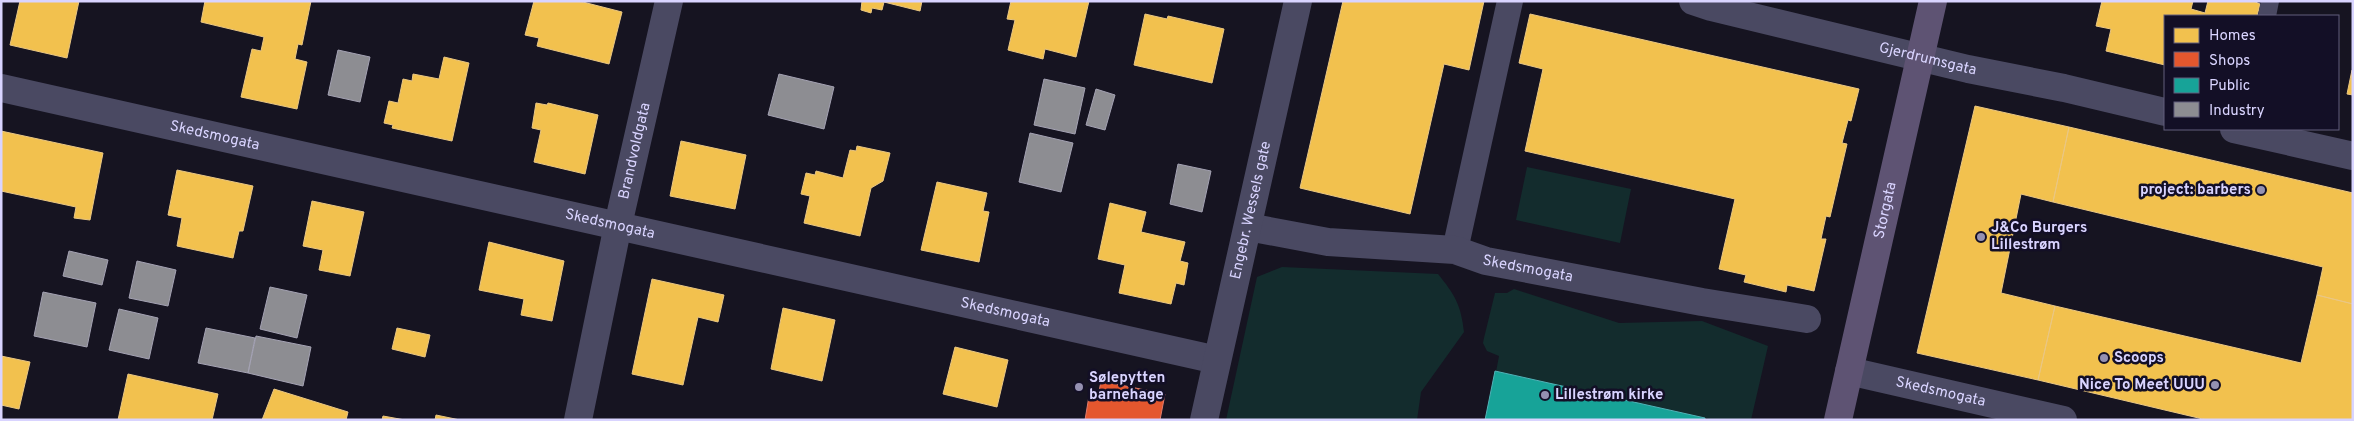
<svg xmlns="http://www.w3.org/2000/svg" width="2354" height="421" font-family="Overpass,sans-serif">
<rect width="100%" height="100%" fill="#161421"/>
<path fill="#132c2d" d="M 1527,167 L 1631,189 L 1620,243 L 1516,220 Z
M 1282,267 L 1438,274 C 1455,295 1461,305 1464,332 L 1421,392 L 1417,420 L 1226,420 L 1257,277 Z
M 1514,289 L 1619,323 L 1702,321 L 1768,346 L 1751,420 L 1714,420 L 1496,372 L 1499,356 L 1487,351 L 1483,343 L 1484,338 L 1495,293 L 1507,293 Z"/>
<path fill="#f2c14e" stroke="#eac783" d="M 20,1 L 79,1 L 67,58 L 10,45 Z
M 205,1 L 311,1 L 302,45 L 298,44 L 295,59 L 307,62 L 297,109 L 241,97 L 252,49 L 261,51 L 264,37 L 201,22 Z
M 534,1 L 579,1 L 622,12 L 609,64 L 537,46 L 539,38 L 525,35 Z
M 862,1 L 922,1 L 920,11 L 884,2 L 882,10 L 872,8 L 871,13 L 861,10 Z
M 1011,1 L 1089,1 L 1076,57 L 1045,49 L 1043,59 L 1008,50 L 1015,20 L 1007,19 Z
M 1343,1 L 1484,1 L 1469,70 L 1444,64 L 1410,214 L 1300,188 Z
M 2102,1 L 2193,1 L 2191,9 L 2205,13 L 2208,1 L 2253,1 L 2260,4 L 2257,16 L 2165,16 L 2165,65 L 2106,51 L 2111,29 L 2096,26 Z
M 1145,14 L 1167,19 L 1168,16 L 1224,29 L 1212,83 L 1134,65 Z
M 1530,14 L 1859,89 L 1851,121 L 1848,120 L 1842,143 L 1847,144 L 1830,217 L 1826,216 L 1821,239 L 1826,239 L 1814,291 L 1787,285 L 1786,292 L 1744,282 L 1746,275 L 1719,269 L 1735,199 L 1525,151 L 1543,69 L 1519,63 Z
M 444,57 L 469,63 L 452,141 L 392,128 L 393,125 L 384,123 L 389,101 L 398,103 L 403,79 L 412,81 L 413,74 L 439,79 Z
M 2352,70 L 2353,70 L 2353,95 L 2347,94 Z
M 536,103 L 547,105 L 548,103 L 598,115 L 585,174 L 534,162 L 541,130 L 532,128 Z
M 1975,106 L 2069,127 L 2053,202 L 2021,194 L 2001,293 L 2055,306 L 2038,380 L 1917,353 Z
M 2069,127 L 2353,193 L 2353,304 L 2317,295 L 2323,267 L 2053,202 Z
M 1,131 L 103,153 L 90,220 L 74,218 L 76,207 L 1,191 Z
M 681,141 L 746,155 L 735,209 L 670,196 Z
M 857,146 L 890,153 L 883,181 L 871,188 L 860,236 L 804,223 L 810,196 L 801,194 L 806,173 L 815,175 L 816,171 L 843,178 L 850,150 L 856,151 Z
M 177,170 L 253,186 L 243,231 L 239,231 L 233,258 L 177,246 L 182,218 L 168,215 Z
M 937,182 L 987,193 L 983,211 L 989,212 L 979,262 L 921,250 Z
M 312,201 L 364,212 L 350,276 L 319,270 L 323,250 L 303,246 Z
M 1110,203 L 1146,212 L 1141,232 L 1185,242 L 1180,261 L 1188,263 L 1184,285 L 1176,283 L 1171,304 L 1119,293 L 1125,265 L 1098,259 Z
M 489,242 L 564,261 L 552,321 L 521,315 L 524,299 L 479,290 Z
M 652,279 L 724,295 L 718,322 L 698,317 L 683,385 L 632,374 Z
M 2317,295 L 2353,304 L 2353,420 L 2207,420 L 2038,380 L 2055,306 L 2301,363 Z
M 783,308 L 835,320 L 822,381 L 771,369 Z
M 397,328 L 430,335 L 425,357 L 392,349 Z
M 955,347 L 1008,360 L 997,407 L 943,394 Z
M 1,356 L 30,362 L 19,409 L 1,405 Z
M 128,374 L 218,394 L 212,420 L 118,420 Z
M 274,389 L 348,412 L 346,420 L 262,420 Z
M 436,415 L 460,420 L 435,420 Z
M 383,416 L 405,420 L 382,420 Z"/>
<path fill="#e4572e" stroke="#e17c6d" d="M 1101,381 L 1165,394 L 1160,420 L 1085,420 L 1089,396 L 1098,397 Z"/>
<path fill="#17a398" stroke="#51b2b7" d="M 1495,371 L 1705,418 L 1705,420 L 1485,420 Z"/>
<path fill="#8d8d92" stroke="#a4a2b3" d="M 338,50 L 370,57 L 360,102 L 328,95 Z
M 779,74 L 834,87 L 824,129 L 768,115 Z
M 1044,79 L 1085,88 L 1075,134 L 1034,125 Z
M 1096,89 L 1115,95 L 1105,130 L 1086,125 Z
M 1030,133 L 1073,143 L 1061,192 L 1019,182 Z
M 1178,164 L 1211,171 L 1202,212 L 1170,204 Z
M 69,251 L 108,260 L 102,285 L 63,276 Z
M 137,261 L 176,270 L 168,306 L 129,298 Z
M 270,287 L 307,295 L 297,338 L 260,329 Z
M 43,292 L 96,303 L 87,347 L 34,336 Z
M 119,309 L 158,318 L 149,359 L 109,350 Z
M 206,328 L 255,338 L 248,373 L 198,363 Z
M 256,336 L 311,347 L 303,386 L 248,373 Z"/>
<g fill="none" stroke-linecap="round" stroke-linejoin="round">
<path stroke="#4a4962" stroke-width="18" d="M 2267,16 L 2270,1"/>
<path stroke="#4a4962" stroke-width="26" d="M 1455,250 L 1510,1"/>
<g stroke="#4a4962" stroke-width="28">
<path id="s1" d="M 1693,1 L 1711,7 L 1968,69 L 2064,88 L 2165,112"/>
<path id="s2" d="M 1,88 L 1217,360"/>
<path d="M 2234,129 L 2353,156"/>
<path id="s3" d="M 1248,227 L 1328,242 L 1455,250 L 1486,261 L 1702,302 L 1807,319"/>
<path id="s4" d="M 1849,371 L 2063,420"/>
<path id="s5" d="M 578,420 L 618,225 L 669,1"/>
<path id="s6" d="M 1204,420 L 1298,1"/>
</g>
<path stroke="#5e5373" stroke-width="28" id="s7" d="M 1838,420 L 1933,1"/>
</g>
<g fill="#9591b1" stroke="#130f26" stroke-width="2">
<circle cx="2261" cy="190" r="5"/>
<circle cx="1981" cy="237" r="5"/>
<circle cx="2104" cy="358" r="5"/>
<circle cx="2215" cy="385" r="5"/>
<circle cx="1079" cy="387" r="5"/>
<circle cx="1545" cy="395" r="5"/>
</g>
<g text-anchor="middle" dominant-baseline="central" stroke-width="5" stroke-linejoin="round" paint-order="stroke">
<g font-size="15" fill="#d9d4ff" stroke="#130f26">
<text stroke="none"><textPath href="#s1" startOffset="242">Gjerdrumsgata</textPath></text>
<text stroke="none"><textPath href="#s2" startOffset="219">Skedsmogata</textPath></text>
<text stroke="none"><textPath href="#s5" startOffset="275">Brandvoldgata</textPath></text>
<text stroke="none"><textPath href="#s7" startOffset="215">Storgata</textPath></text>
<text stroke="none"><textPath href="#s6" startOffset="215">Engebr. Wessels gate</textPath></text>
<text stroke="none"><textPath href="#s2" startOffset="624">Skedsmogata</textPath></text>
<text stroke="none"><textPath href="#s3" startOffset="284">Skedsmogata</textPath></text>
<text stroke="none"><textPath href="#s2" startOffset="1029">Skedsmogata</textPath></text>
<text stroke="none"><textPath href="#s4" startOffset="94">Skedsmogata</textPath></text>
</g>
<g font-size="15" font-weight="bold" fill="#d9d4ff" stroke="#130f26" text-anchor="start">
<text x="2251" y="190" text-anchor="end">project: barbers</text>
<text x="1991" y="228">J&amp;Co Burgers<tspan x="1991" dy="17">Lillestrøm</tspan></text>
<text x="2114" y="358">Scoops</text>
<text x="1089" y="378">Sølepytten<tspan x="1089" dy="17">barnehage</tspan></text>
<text x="2205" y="385" text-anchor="end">Nice To Meet UUU</text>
<text x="1555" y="395">Lillestrøm kirke</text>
</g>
</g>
<rect width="2354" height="421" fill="none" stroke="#d9d4ff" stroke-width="5"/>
<rect x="2164" y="15" width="175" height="115" fill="#130f26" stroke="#625e7d"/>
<rect x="2174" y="28" width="25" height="15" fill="#f2c14e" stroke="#625e7d"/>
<text x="2209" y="40" font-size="15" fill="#d9d4ff">Homes</text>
<rect x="2174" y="52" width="25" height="15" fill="#e4572e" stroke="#625e7d"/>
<text x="2209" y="65" font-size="15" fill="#d9d4ff">Shops</text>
<rect x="2174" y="78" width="25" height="15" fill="#17a398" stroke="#625e7d"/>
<text x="2209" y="90" font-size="15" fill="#d9d4ff">Public</text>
<rect x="2174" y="102" width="25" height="15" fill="#8d8d92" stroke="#625e7d"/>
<text x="2209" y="115" font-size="15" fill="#d9d4ff">Industry</text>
</svg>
